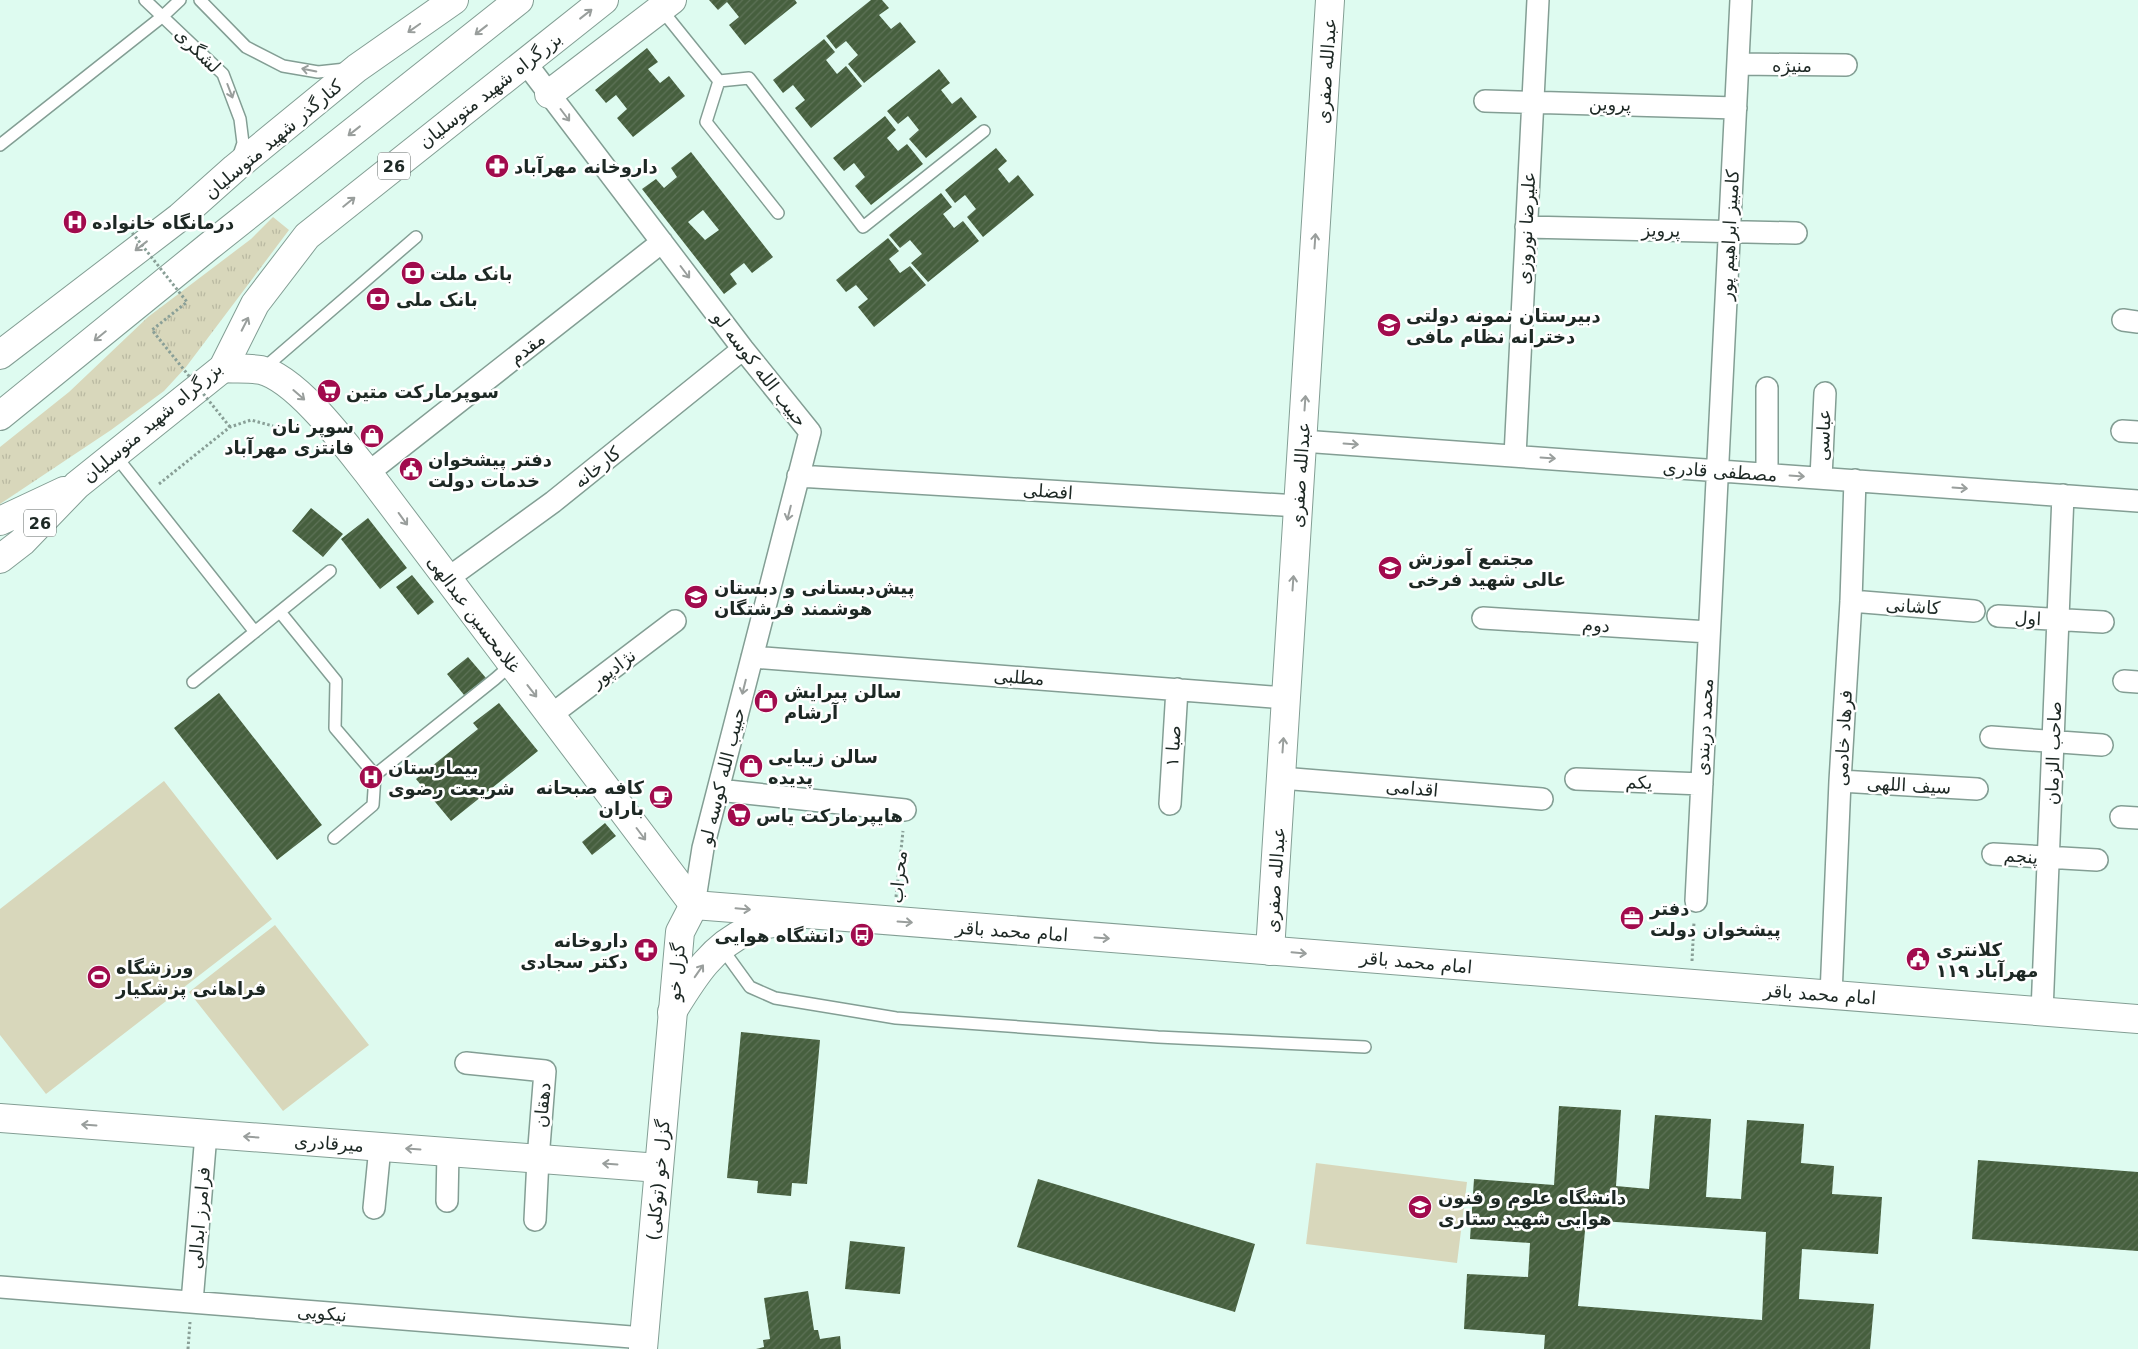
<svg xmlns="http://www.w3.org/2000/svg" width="2138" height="1349" font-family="'DejaVu Sans',Vazirmatn,sans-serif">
<defs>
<pattern id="grass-tufts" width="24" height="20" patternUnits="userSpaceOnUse" patternTransform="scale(1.25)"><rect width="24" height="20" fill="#d8d7bb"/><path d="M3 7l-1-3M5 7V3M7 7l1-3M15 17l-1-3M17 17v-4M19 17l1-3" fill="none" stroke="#b9b9a1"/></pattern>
<pattern id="building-hatch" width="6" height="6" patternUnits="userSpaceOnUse" patternTransform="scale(1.25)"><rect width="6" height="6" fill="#465f3e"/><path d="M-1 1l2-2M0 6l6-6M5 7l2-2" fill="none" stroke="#5d7257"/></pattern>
</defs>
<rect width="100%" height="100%" fill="#defbf0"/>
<path fill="url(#grass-tufts)" d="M 273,217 L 289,230 L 186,367 L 164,391 L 111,430 L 0,504 L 0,447 L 69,392 L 148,317 L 251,239 Z"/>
<path fill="#d8d7bb" d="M 164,781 L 272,919 L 46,1094 L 0,1035 L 0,909 Z
M 275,925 L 369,1045 L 283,1111 L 189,992 Z
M 1316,1163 L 1467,1182 L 1457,1263 L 1306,1244 Z"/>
<path fill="url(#building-hatch)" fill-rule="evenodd" d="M 709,0 L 795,0 L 797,3 L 745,45 L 729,25 L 739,17 L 727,2 L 718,10 Z
M 871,0 L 882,0 L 889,8 L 879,15 L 891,29 L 900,22 L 916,42 L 864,83 L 848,64 L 858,55 L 846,41 L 836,49 L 826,36 Z
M 824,39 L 835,52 L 826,60 L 837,74 L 846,66 L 862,86 L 811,128 L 795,108 L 805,100 L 793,85 L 783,93 L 773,80 Z
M 647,48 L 658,62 L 648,69 L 660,83 L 669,76 L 685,96 L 633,137 L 617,118 L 627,109 L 616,95 L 606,103 L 595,90 Z
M 939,69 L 950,83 L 941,90 L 952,104 L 961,97 L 977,117 L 926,158 L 909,139 L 919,130 L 908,116 L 898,124 L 887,111 Z
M 885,116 L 896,130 L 887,138 L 898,151 L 907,144 L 923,164 L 871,205 L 855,186 L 865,177 L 854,163 L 844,171 L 833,158 Z
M 996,148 L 1007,161 L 998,169 L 1009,183 L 1018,175 L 1034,195 L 983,237 L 967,217 L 976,209 L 965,195 L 955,203 L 945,190 Z
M 691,152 L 773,257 L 752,273 L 744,263 L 730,274 L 737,284 L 724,294 L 642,189 L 656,179 L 664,188 L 677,177 L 671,168 ZM 703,210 L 719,230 L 705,240 L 688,222 Z
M 941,193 L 952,207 L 943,214 L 954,228 L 963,221 L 979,241 L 928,282 L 911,263 L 922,254 L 910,240 L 900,248 L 889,235 Z
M 888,238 L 899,251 L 889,259 L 900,273 L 910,266 L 926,285 L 874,327 L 858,307 L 868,299 L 856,285 L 846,292 L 836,280 Z
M 311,508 L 343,534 L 323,557 L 292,531 Z
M 368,518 L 407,568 L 380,589 L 341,539 Z
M 412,575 L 434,602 L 418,615 L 396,587 Z
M 468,657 L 486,678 L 464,695 L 447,674 Z
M 219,693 L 322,825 L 277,860 L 174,728 Z
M 499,703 L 538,751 L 451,821 L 416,779 L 478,729 L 473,723 Z
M 605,823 L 616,836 L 592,855 L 582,842 Z
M 741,1032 L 820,1040 L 807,1184 L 792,1183 L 791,1196 L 757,1193 L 758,1181 L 727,1178 Z
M 1559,1106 L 1621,1110 L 1616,1186 L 1649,1189 L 1655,1115 L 1711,1119 L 1706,1197 L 1741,1199 L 1747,1120 L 1804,1124 L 1801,1163 L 1834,1166 L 1832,1194 L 1882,1197 L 1878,1254 L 1802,1249 L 1799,1299 L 1874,1304 L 1870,1349 L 1544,1349 L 1545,1335 L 1464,1329 L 1467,1274 L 1528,1277 L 1530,1243 L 1470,1239 L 1474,1179 L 1554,1185 ZM 1586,1220 L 1766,1232 L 1762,1320 L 1578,1306 Z
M 1978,1160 L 2138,1172 L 2138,1251 L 1972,1239 Z
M 1038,1179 L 1255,1244 L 1235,1312 L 1017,1247 Z
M 850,1241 L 905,1247 L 900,1294 L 845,1289 Z
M 808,1291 L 814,1330 L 818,1330 L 820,1339 L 840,1336 L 841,1349 L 756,1349 L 764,1347 L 763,1340 L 770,1339 L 764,1298 Z"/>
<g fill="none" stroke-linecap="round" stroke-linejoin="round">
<g stroke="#839e94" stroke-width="14">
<path id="service" d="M 145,0 L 223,74 L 240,119 L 243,143 L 238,158
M 200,0 L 246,47 L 283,66 L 318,72 L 346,69
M 661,9 L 719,81 L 706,122 L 778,213
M 719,81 L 749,78 L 863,227 L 984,131
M 0,145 L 163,16 L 180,0
M 263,369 L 416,237
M 115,455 L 255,632
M 280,612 L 336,681 L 335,728 L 375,775
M 193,682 L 330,571
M 334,838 L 373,805 L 375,775 L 495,679 L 512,664
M 721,947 L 750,987 L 775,998 L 896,1018 L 1158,1037 L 1365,1047"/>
</g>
<g stroke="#839e94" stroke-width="24">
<path id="minor" d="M 525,62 L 743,349 L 810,432 L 703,848 L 694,905
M 1738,64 L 1846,65
M 1485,101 L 1736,108
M 1526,227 L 1796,233
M 2123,320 L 2138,322
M 2122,431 L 2138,432
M 1302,441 L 2138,501
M 1515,456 L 1538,0
M 368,473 L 662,242
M 1767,474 L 1767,388
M 798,476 L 1298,506
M 1821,478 L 1825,393
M 447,579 L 553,502 L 743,349
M 1851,601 L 1974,611
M 1998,616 L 2103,622
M 1483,618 L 1709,632
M 752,657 L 1286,698
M 2124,681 L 2138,682
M 551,715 L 675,621
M 1991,737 L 2102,745
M 1281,778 L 1542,799
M 1576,779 L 1702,784
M 1840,781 L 1977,789
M 718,790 L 905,810
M 1170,804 L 1177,689
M 2121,817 L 2138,818
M 1993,854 L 2097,860
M 1696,901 L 1741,0
M 1831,995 L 1840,781 L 1851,601 L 1855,480
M 2042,1012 L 2063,495
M 466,1063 L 545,1071 L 538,1159 L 535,1220
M 447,1201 L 448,1152
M 374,1208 L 380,1147
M 0,1287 L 644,1338
M 192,1302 L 206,1134"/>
</g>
<g stroke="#839e94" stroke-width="30">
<path id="tertiary" d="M 1270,951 L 1330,0
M 0,1118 L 659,1168
M 643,1349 L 680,932 L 694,905"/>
</g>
<g stroke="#839e94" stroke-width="30">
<path id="secondary" d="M 223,368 C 235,369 249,368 261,370 C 297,379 345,444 368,473 L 694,905 L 2138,1019
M 672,1012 C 693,978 711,947 749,930 C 760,924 775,923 787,920"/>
</g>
<g stroke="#839e94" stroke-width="30">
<path id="primary" d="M 549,94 L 672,0
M 0,355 L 180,217 L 235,168 L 357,68 L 454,0"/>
</g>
<g stroke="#839e94" stroke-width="30">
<path id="trunk" d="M 0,416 L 208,247 L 519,0
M 0,521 L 64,491
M 0,559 L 22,542 L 77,485 L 223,368 L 255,304 L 307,236 L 604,0"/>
</g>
<path stroke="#899f97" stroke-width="3" stroke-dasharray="2.5 2.5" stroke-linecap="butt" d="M 159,484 L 230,427 L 251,420 L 273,426
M 896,897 L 903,831
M 1692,961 L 1694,922
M 188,1349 L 190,1322"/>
<use href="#service" stroke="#fff" stroke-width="11"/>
<use href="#minor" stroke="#fff" stroke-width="21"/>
<use href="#tertiary" stroke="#fff" stroke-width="28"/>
<use href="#secondary" stroke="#fff" stroke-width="28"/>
<use href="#primary" stroke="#fff" stroke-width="28"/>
<use href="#trunk" stroke="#fff" stroke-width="28"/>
<path stroke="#899f97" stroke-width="3" stroke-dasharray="2.5 2.5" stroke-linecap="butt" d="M 126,225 L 187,302 L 152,330 L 230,427"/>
</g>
<defs><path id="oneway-shaft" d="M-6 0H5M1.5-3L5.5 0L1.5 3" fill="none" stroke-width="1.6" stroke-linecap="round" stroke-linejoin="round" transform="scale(1.25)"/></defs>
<g stroke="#999e9c">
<use href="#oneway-shaft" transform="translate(586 14) rotate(-38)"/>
<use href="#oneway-shaft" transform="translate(414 28) rotate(145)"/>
<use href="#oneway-shaft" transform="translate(481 30) rotate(142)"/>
<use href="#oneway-shaft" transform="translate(309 70) rotate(-169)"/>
<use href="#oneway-shaft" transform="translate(230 91) rotate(69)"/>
<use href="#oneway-shaft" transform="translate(565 115) rotate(53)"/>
<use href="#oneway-shaft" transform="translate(354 131) rotate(142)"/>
<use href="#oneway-shaft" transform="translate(349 202) rotate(-39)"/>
<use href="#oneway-shaft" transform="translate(1315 241) rotate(-86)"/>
<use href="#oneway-shaft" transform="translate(141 246) rotate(142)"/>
<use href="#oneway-shaft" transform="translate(685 272) rotate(53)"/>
<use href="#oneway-shaft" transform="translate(245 324) rotate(-63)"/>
<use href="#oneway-shaft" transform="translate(100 336) rotate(141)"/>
<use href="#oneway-shaft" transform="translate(299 395) rotate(41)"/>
<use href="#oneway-shaft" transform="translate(1305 403) rotate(-86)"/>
<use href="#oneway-shaft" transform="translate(1351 444) rotate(4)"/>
<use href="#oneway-shaft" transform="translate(1548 458) rotate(4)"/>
<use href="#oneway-shaft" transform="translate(1797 476) rotate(4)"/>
<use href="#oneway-shaft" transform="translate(1960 488) rotate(4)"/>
<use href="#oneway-shaft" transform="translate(789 513) rotate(104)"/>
<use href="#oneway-shaft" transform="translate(403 519) rotate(54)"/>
<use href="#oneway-shaft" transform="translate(1293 583) rotate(-86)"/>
<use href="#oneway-shaft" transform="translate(744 687) rotate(104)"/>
<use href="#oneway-shaft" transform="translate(532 691) rotate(52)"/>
<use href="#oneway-shaft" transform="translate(1283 745) rotate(-86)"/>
<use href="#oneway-shaft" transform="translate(641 834) rotate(53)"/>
<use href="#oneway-shaft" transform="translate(743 909) rotate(5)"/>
<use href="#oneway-shaft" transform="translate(905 922) rotate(4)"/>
<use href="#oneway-shaft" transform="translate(1102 938) rotate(4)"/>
<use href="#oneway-shaft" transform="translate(1299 953) rotate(5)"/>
<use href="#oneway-shaft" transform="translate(699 971) rotate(-55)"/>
<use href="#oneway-shaft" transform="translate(89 1125) rotate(-176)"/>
<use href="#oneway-shaft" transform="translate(251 1137) rotate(-176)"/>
<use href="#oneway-shaft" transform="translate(413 1149) rotate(-176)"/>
<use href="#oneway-shaft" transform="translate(610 1164) rotate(-176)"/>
</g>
<defs>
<g id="pharmacy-disc" transform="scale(1.25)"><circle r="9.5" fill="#a10b4d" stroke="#fff"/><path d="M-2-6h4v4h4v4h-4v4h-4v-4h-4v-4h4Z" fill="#fff"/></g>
<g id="hospital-disc" transform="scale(1.25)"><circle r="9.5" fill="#a10b4d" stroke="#fff"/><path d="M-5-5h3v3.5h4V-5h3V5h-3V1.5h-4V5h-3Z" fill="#fff"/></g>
<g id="bank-disc" transform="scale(1.25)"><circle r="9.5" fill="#a10b4d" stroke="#fff"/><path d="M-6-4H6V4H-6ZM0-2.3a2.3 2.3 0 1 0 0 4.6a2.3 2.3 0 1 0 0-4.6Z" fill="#fff"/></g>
<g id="school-disc" transform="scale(1.25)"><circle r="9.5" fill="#a10b4d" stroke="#fff"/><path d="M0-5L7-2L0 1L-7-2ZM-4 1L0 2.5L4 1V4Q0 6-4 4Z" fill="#fff"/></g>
<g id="supermarket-disc" transform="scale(1.25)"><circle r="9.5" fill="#a10b4d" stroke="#fff"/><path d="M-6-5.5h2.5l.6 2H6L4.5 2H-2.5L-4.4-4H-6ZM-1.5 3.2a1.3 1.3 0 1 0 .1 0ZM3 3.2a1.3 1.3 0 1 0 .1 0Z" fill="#fff"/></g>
<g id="shop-disc" transform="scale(1.25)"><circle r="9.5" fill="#a10b4d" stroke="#fff"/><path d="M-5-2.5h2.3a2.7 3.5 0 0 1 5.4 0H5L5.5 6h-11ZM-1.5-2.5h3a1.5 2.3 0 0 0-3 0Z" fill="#fff"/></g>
<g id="civic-disc" transform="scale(1.25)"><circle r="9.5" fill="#a10b4d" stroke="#fff"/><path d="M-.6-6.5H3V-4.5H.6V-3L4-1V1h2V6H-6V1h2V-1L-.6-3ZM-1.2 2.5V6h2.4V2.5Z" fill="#fff"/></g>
<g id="cafe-disc" transform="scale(1.25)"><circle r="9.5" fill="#a10b4d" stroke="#fff"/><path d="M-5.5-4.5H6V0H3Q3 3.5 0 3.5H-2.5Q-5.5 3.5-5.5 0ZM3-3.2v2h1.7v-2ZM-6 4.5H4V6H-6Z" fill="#fff"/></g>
<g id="office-disc" transform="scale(1.25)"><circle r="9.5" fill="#a10b4d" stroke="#fff"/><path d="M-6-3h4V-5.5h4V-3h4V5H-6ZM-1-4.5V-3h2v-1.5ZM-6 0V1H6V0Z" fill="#fff"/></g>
<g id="bus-disc" transform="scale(1.25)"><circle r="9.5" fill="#a10b4d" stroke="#fff"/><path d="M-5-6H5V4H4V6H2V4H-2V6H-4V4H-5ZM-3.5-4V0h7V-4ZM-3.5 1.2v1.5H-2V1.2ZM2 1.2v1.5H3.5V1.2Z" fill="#fff"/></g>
<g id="stadium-disc" transform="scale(1.25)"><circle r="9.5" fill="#a10b4d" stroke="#fff"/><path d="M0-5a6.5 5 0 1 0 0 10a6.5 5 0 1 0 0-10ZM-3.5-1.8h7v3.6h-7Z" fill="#fff"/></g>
<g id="university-disc" transform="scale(1.25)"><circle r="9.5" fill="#a10b4d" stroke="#fff"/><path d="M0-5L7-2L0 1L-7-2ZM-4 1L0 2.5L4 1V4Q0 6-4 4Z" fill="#fff"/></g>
</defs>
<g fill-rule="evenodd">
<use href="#pharmacy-disc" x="497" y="166"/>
<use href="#hospital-disc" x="75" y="222"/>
<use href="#bank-disc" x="413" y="273"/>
<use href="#bank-disc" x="378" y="299"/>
<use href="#school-disc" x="1389" y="325"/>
<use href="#supermarket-disc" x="329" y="391"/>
<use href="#shop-disc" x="372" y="436"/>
<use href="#civic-disc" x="411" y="469"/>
<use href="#school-disc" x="1390" y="568"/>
<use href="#school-disc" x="696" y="597"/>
<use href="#shop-disc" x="766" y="701"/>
<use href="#shop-disc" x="751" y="766"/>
<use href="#hospital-disc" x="371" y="777"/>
<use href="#cafe-disc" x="661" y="797"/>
<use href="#supermarket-disc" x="739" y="815"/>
<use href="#office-disc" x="1632" y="918"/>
<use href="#bus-disc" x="862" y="935"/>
<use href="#pharmacy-disc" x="646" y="950"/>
<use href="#civic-disc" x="1918" y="959"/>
<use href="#stadium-disc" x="99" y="977"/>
<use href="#university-disc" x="1420" y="1207"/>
</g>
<g text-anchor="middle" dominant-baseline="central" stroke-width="5" stroke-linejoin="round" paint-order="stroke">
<g fill="#fff" stroke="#616866" stroke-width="1">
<rect x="378" y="152.5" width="32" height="27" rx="4"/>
<rect x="24" y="509.5" width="32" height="27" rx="4"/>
</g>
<g font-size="16" font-weight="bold" fill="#1d2824">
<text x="394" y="166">26</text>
<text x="40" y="523">26</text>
</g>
<g font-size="18" fill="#1d2824" stroke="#fff">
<text transform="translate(198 50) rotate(45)">لشگری</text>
<text x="1792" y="65">منیژه</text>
<text transform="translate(1326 71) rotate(-86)">عبدالله صفری</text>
<text transform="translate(490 90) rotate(-38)">بزرگراه شهید متوسلیان</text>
<text transform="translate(1610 104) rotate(1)">پروین</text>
<text transform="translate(273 139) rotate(-40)">کنارگذر شهید متوسلیان</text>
<text transform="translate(1526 228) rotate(-87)">علیرضا نوروزی</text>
<text transform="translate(1661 230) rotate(1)">پرویز</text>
<text transform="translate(1729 235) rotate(-87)">کامبیز ابراهیم پور</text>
<text transform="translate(527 348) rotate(-38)">مقدم</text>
<text transform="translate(760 369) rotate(52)">حبیب الله کوسه لو</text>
<text transform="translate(152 422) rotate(-40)">بزرگراه شهید متوسلیان</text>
<text transform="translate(1823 435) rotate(-87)">عباسی</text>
<text transform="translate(597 467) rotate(-39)">کارخانه</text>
<text transform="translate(1720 471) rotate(4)">مصطفی قادری</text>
<text transform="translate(1300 475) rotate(-86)">عبدالله صفری</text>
<text transform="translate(1048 491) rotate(4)">افضلی</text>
<text transform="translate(1913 606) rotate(4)">کاشانی</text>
<text transform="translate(474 614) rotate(53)">غلامحسین عبدالهی</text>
<text transform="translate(2028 618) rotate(3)">اول</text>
<text transform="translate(1596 625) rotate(3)">دوم</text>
<text transform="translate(613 668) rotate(-37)">نژادپور</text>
<text transform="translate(1019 677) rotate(4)">مطلبی</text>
<text transform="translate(1704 727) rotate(-87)">محمد دربندی</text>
<text transform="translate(1843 738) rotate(-87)">فرهاد خادمی</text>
<text transform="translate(1173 746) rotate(-86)">صبا ۱</text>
<text transform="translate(2053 753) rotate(-88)">صاحب الزمان</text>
<text transform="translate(722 776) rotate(-76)">حبیب الله کوسه لو</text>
<text transform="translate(1639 782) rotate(2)">یکم</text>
<text transform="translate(1909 785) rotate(3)">سیف اللهی</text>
<text transform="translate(1412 788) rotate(5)">اقدامی</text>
<text transform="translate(2021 856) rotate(5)">پنجم</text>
<text transform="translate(898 877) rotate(-85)">محراب</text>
<text transform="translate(1275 880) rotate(-86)">عبدالله صفری</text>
<text transform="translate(1012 931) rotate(4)">امام محمد باقر</text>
<text transform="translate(1416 962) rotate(5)">امام محمد باقر</text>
<text transform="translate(676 972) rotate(-85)">گزل خو</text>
<text transform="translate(1820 994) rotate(4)">امام محمد باقر</text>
<text transform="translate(542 1105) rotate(-85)">دهقان</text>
<text transform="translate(329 1143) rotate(4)">میرقادری</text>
<text transform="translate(658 1180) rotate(-85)">گزل خو (توکلی)</text>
<text transform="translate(199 1218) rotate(-85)">فرامرز ابدالی</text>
<text transform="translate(322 1313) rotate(5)">نیکویی</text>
</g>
<g font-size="18" font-weight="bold" fill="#1d2824" stroke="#fff" text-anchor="start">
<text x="514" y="166">داروخانه مهرآباد</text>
<text x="92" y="222">درمانگاه خانواده</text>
<text x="430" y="273">بانک ملت</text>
<text x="396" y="299">بانک ملی</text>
<text x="1406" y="315">دبیرستان نمونه دولتی<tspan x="1406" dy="21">دخترانه نظام مافی</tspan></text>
<text x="346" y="391">سوپرمارکت متین</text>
<text x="354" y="426" text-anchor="end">سوپر نان<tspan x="354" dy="21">فانتزی مهرآباد</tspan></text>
<text x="428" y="459">دفتر پیشخوان<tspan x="428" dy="21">خدمات دولت</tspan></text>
<text x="1408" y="558">مجتمع آموزش<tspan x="1408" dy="21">عالی شهید فرخی</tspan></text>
<text x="714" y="587">پیش‌دبستانی و دبستان<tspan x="714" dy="21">هوشمند فرشتگان</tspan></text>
<text x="784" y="691">سالن پیرایش<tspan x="784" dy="21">آرشام</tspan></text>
<text x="768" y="756">سالن زیبایی<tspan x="768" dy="21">پدیده</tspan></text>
<text x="388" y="767">بیمارستان<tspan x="388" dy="21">شریعت رضوی</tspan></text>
<text x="644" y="787" text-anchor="end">کافه صبحانه<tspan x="644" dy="21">باران</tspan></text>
<text x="756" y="815">هایپرمارکت یاس</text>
<text x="1650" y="908">دفتر<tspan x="1650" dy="21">پیشخوان دولت</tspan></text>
<text x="844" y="935" text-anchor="end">دانشگاه هوایی</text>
<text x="628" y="940" text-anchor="end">داروخانه<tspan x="628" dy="21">دکتر سجادی</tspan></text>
<text x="1936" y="949">کلانتری<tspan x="1936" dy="21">۱۱۹ مهرآباد</tspan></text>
<text x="116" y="967">ورزشگاه<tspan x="116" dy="21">فراهانی پزشکیار</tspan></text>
<text x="1438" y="1197">دانشگاه علوم و فنون<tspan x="1438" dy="21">هوایی شهید ستاری</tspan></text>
</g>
</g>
</svg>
